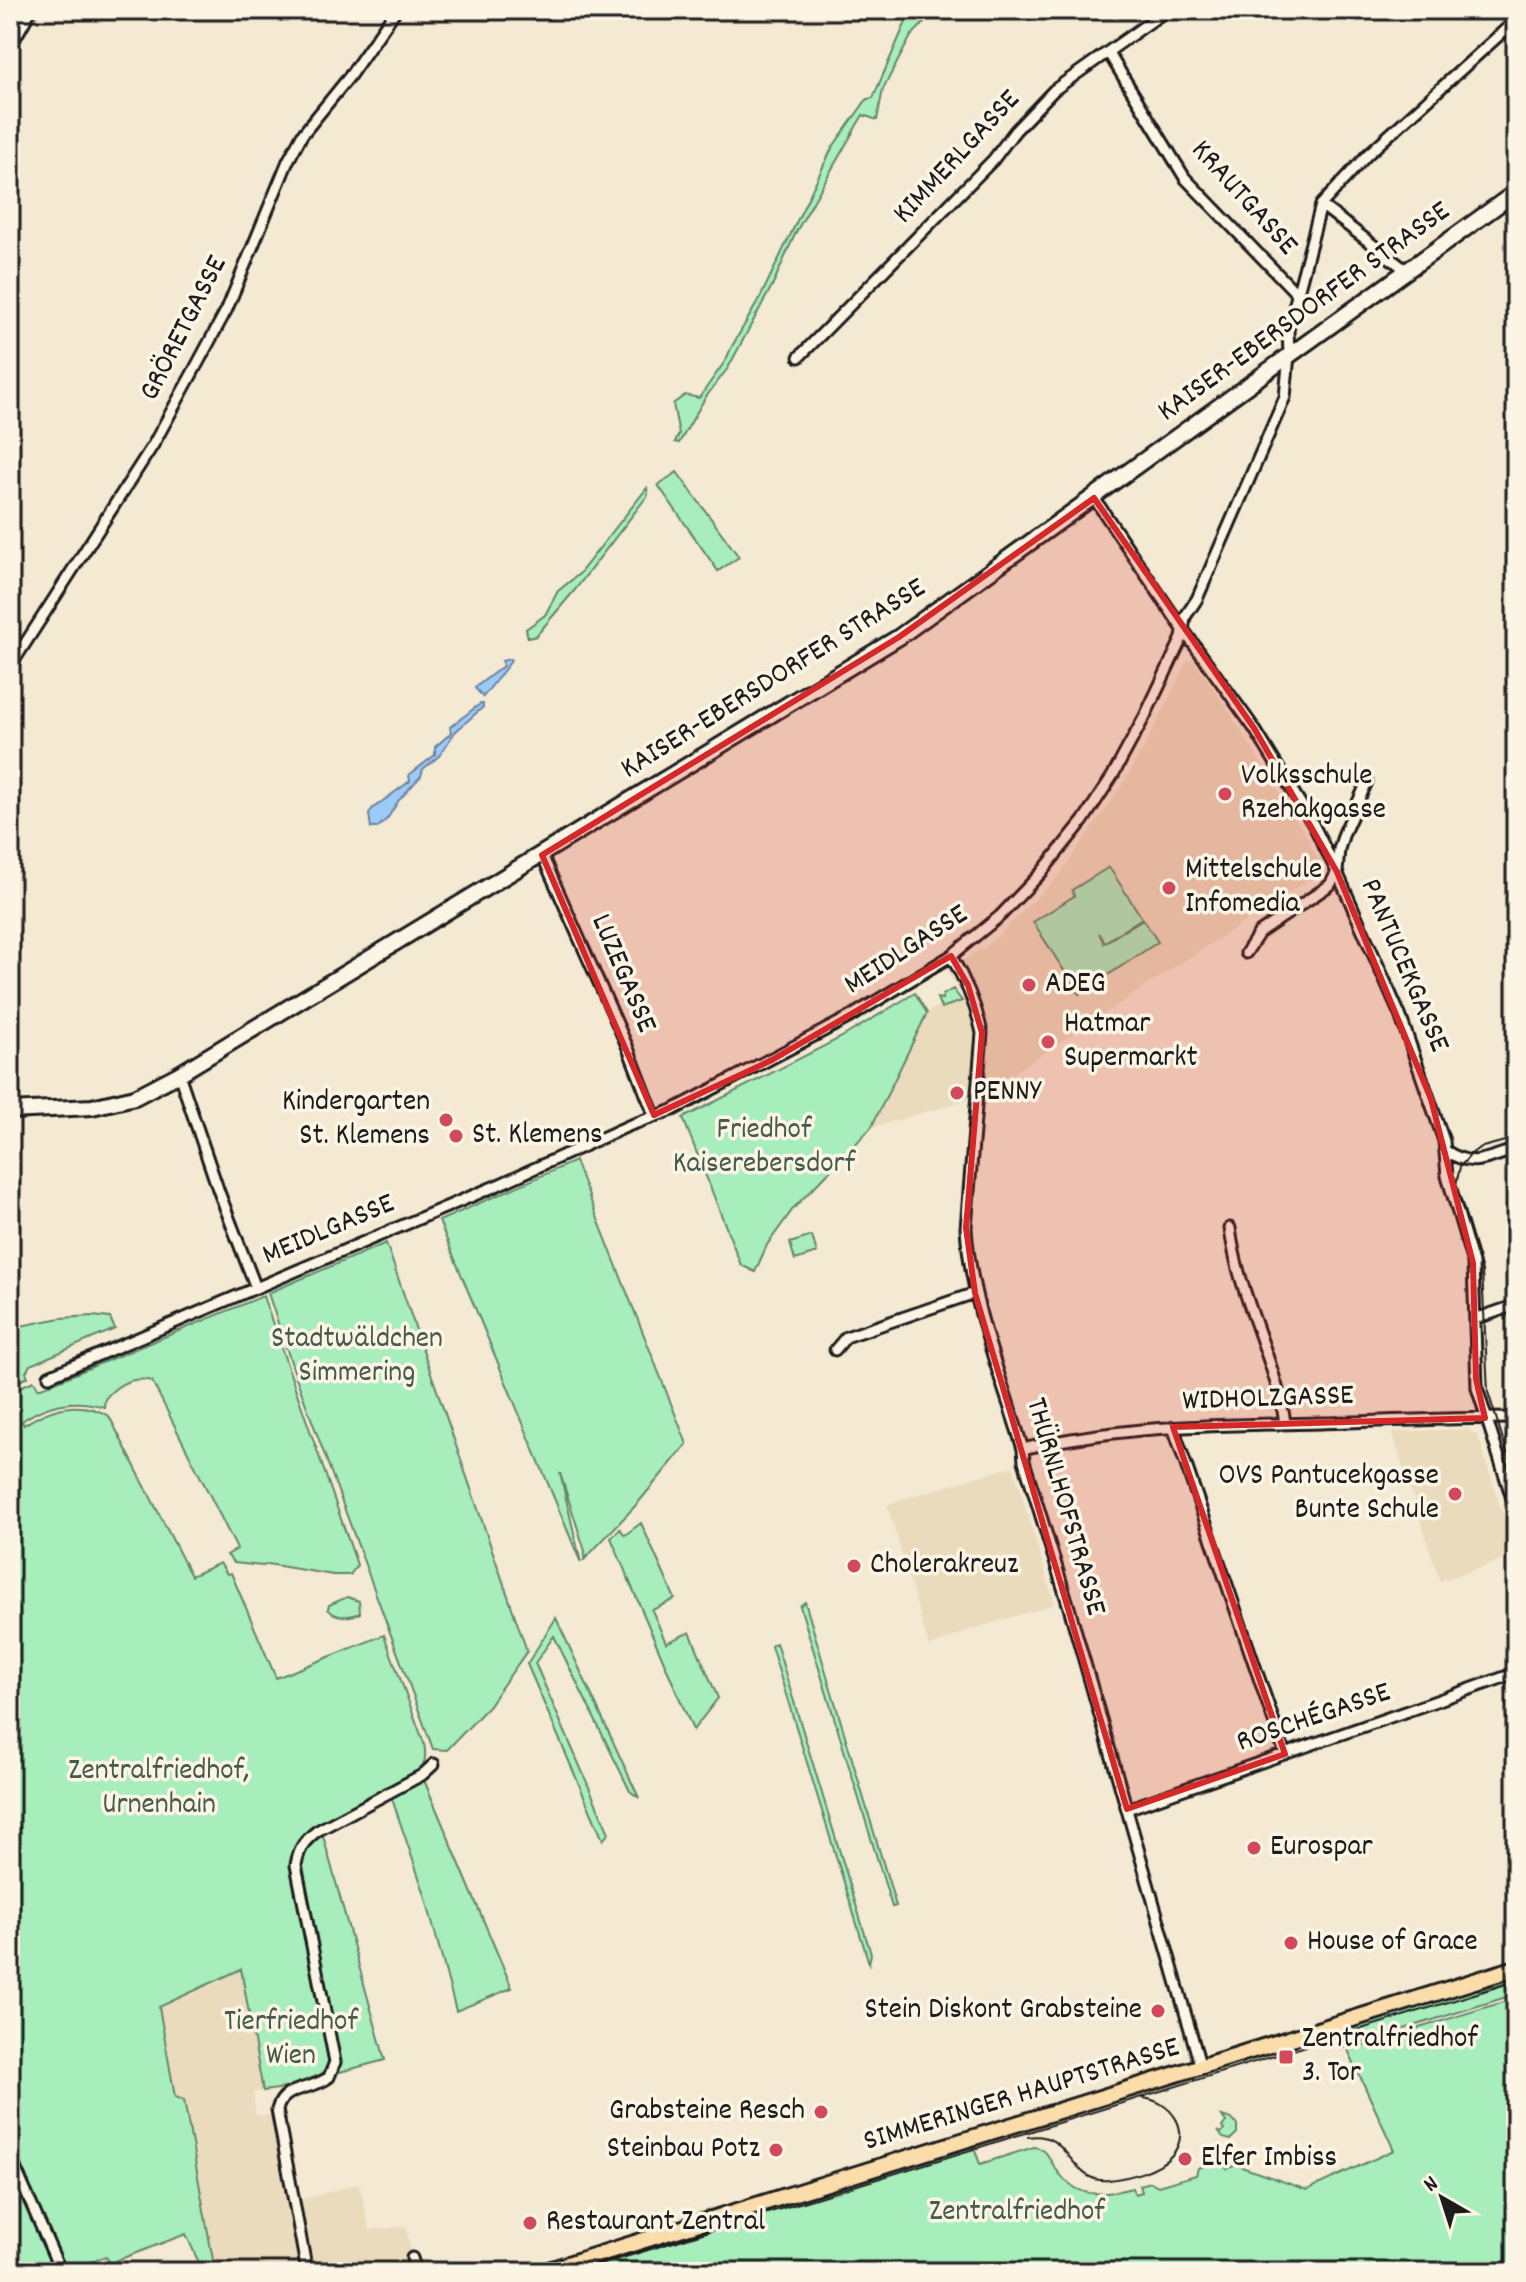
<svg xmlns="http://www.w3.org/2000/svg" width="1526" height="2282" font-family="Dekko,sans-serif">
<rect width="100%" height="100%" fill="#f4e9d3"/>
<filter id="ink" filterUnits="userSpaceOnUse"><feTurbulence type="fractalNoise" baseFrequency=".0125" numOctaves="2"/><feDisplacementMap in="SourceGraphic" scale="16" xChannelSelector="R" yChannelSelector="G"/><feConvolveMatrix kernelMatrix="1 2 1 2 8 2 1 2 1" color-interpolation-filters="sRGB"/></filter>
<g filter="url(#ink)">
<path fill="#eadbbd" d="M 1188,660 L 1193,660 L 1223,702 L 1309,840 L 1323,870 L 977,1097 L 871,1128 L 927,1013 L 939,1005 L 941,1008 L 965,1000 L 947,970 L 988,945 L 1057,878 L 1121,787 L 1145,746 Z
M 1468,1429 L 1478,1436 L 1516,1556 L 1440,1581 L 1392,1432 Z
M 1013,1466 L 1055,1604 L 970,1630 L 929,1647 L 887,1504 Z
M 241,1969 L 263,2091 L 253,2092 L 256,2115 L 273,2115 L 300,2272 L 215,2272 L 184,2100 L 175,2098 L 159,2007 Z
M 359,2183 L 370,2230 L 406,2226 L 414,2272 L 313,2272 L 301,2200 Z"/>
<path fill="#a7eebc" stroke="#62856c" stroke-width="2" d="M 911,10 L 931,10 L 929,18 L 911,36 L 883,89 L 877,120 L 863,115 L 857,125 L 796,232 L 773,284 L 728,368 L 705,398 L 679,443 L 675,442 L 679,434 L 673,404 L 685,395 L 699,398 L 726,360 L 731,348 L 761,296 L 832,148 L 867,99 L 873,98 Z
M 677,472 L 739,557 L 718,571 L 658,485 Z
M 647,488 L 648,495 L 574,591 L 536,636 L 528,638 L 526,629 L 545,615 L 558,591 L 579,574 Z
M 1109,867 L 1142,918 L 1105,942 L 1099,933 L 1104,943 L 1143,919 L 1158,942 L 1079,994 L 1033,922 L 1074,896 L 1072,890 Z
M 953,989 L 962,1001 L 941,1008 L 937,998 L 942,999 L 943,995 Z
M 915,993 L 927,1013 L 871,1128 L 793,1209 L 767,1245 L 755,1272 L 741,1265 L 683,1118 L 842,1037 Z
M 575,1161 L 687,1444 L 637,1504 L 584,1560 L 585,1551 L 560,1473 L 581,1563 L 439,1221 Z
M 812,1236 L 817,1253 L 795,1260 L 790,1243 Z
M 386,1243 L 527,1651 L 486,1709 L 447,1750 L 433,1749 L 297,1380 L 268,1293 Z
M 263,1296 L 355,1559 L 357,1565 L 350,1575 L 333,1575 L 268,1564 L 263,1566 L 234,1563 L 227,1555 L 237,1549 L 152,1381 C 133,1376 117,1384 105,1399 L 104,1407 C 74,1398 48,1403 22,1421 L 24,1425 C 51,1407 80,1399 109,1416 L 191,1576 L 220,1563 L 227,1574 L 231,1573 L 276,1678 L 384,1635 L 424,1743 C 427,1760 425,1768 411,1778 L 311,1830 C 300,1839 295,1849 292,1862 L 333,2061 C 324,2088 287,2087 263,2091 L 241,1969 L 159,2007 L 175,2097 L 184,2100 L 215,2271 L 203,2272 L 186,2234 L 110,2263 L 106,2256 L 90,2262 L 94,2272 L 10,2272 L 10,1391 L 34,1381 L 38,1388 L 41,1388 Z
M 93,1316 L 110,1318 L 115,1329 L 30,1365 L 26,1372 L 28,1377 L 10,1385 L 10,1328 L 61,1318 Z
M 641,1523 L 675,1599 L 652,1610 L 666,1643 L 690,1632 L 718,1698 L 693,1730 L 611,1538 L 620,1529 L 625,1535 Z
M 347,1597 L 359,1601 L 360,1613 C 350,1618 335,1618 328,1609 L 329,1605 Z
M 805,1602 L 896,1906 L 892,1907 L 800,1606 Z
M 556,1618 L 639,1798 L 630,1791 L 554,1636 L 535,1663 L 609,1833 L 603,1840 L 527,1664 Z
M 776,1643 L 871,1954 L 869,1963 L 771,1646 Z
M 424,1780 L 512,1988 L 456,2011 L 425,1895 L 391,1796 Z
M 322,1832 L 385,2060 L 340,2072 L 299,1859 L 309,1842 Z
M 1516,1980 L 1516,1994 L 1340,2049 L 1335,2032 L 1477,1988 L 1479,1991 Z
M 1516,1998 L 1516,2272 L 560,2272 L 973,2144 L 980,2164 L 1034,2147 C 1048,2149 1049,2159 1056,2169 C 1077,2200 1101,2196 1132,2188 L 1135,2194 L 1142,2192 L 1140,2185 L 1151,2182 L 1158,2186 L 1196,2175 L 1198,2168 L 1220,2161 L 1227,2169 L 1236,2165 L 1307,2190 L 1394,2150 L 1348,2050 Z
M 1222,2116 L 1231,2119 L 1237,2125 L 1237,2133 L 1230,2140 L 1223,2138 L 1218,2131 L 1221,2133 L 1224,2130 L 1222,2127 L 1226,2122 Z"/>
<path fill="#9ecaf8" stroke="#6a84a0" stroke-width="2" d="M 510,659 L 511,661 L 483,697 L 475,688 L 477,686 L 503,666 L 502,661 Z
M 480,704 L 483,704 L 483,707 L 455,732 L 439,756 L 423,769 L 421,776 L 399,800 L 387,819 L 377,828 L 371,828 L 369,814 L 372,809 L 410,781 L 409,775 L 435,755 L 435,747 L 451,733 L 450,727 Z"/>
<g fill="none" stroke-linecap="round" stroke-linejoin="round">
<g stroke="#1c1c1c" stroke-width="15">
<path id="street" d="M 10,47 L 31,10
M 1108,52 L 1185,178 L 1296,293
M 1321,205 L 1407,271
M 799,357 L 993,160 L 1015,131 L 1054,90 L 1167,10
M 1094,498 L 1182,628 L 1254,728 L 1313,824 L 1337,872 L 1400,1015 L 1444,1141 L 1447,1176 L 1473,1263 L 1477,1388 L 1516,1511
M 10,667 L 153,445 L 192,374 L 227,309 L 288,161 L 302,135 L 349,77 L 396,10
M 542,855 L 628,1048 L 654,1115
M 1246,953 L 1259,933 L 1330,885 L 1337,872 L 1339,849 L 1344,833 L 1367,782
M 951,956 C 966,981 976,1004 982,1033 L 966,1228 C 971,1304 1001,1377 1023,1449 L 1024,1461 L 1068,1604 L 1201,2068
M 179,1074 L 219,1192 L 256,1288
M 1446,1151 C 1473,1169 1487,1158 1516,1149
M 1230,1228 C 1238,1295 1274,1355 1285,1422
M 1475,1319 L 1516,1305
M 835,1350 L 846,1337 L 975,1293
M 49,1376 L 498,1185 L 628,1126 L 673,1110 L 848,1018 L 951,956 L 1000,916 L 1041,873 L 1083,821 L 1113,775 L 1145,716 L 1182,638 L 1185,617 L 1197,599 L 1285,397 L 1289,355 L 1288,330 L 1321,205 L 1367,155 L 1516,20
M 1173,1427 L 1285,1754
M 1023,1449 C 1121,1425 1221,1425 1321,1423 C 1386,1421 1451,1418 1516,1418
M 1127,1809 L 1516,1673
M 10,2156 L 61,2272
M 412,2258 L 416,2272
M 307,2272 L 277,2110 C 283,2085 311,2091 329,2077 L 335,2062 L 296,1865 C 299,1848 304,1841 317,1831 L 422,1775 L 434,1764"/>
</g>
<g stroke="#1c1c1c" stroke-width="20">
<path id="secondary" d="M 10,1111 L 92,1107 L 135,1097 L 179,1074 L 899,637 L 1516,192"/>
</g>
<g stroke="#1c1c1c" stroke-width="20">
<path id="primary" d="M 542,2272 L 1516,1968"/>
</g>
<use href="#street" stroke="#fcf5e5" stroke-width="9"/>
<use href="#secondary" stroke="#fcf5e5" stroke-width="14"/>
<use href="#primary" stroke="#fbddab" stroke-width="14"/>
<path stroke="#1c1c1c" stroke-width="2" d="M 1516,1138 L 1479,1148 L 1471,1154 L 1460,1167 L 1456,1185 L 1482,1271 L 1488,1392 L 1516,1481
M 1028,2137 C 1071,2129 1069,2185 1109,2180 C 1128,2178 1159,2170 1172,2155 C 1193,2130 1170,2100 1142,2098
M 577,2272 L 1516,1981"/>
</g>
</g>
<path fill="#d62828" fill-opacity="0.2" stroke="#d62828" stroke-width="6" stroke-linejoin="round" d="M 1094,498 L 1254,728 L 1337,872 L 1431,1099 L 1473,1263 L 1476,1379 L 1485,1418 L 1173,1427 L 1285,1754 L 1127,1809 L 975,1293 L 966,1228 L 982,1033 L 968,985 L 951,956 L 772,1060 L 654,1115 L 542,855 L 899,637 Z"/>
<g fill="#d1495b" stroke="#fcf5e5" stroke-width="3">
<circle cx="1225" cy="794" r="8"/>
<circle cx="1169" cy="888" r="8"/>
<circle cx="1029" cy="985" r="8"/>
<circle cx="1048" cy="1042" r="8"/>
<circle cx="957" cy="1093" r="8"/>
<circle cx="446" cy="1120" r="8"/>
<circle cx="456" cy="1136" r="8"/>
<circle cx="1455" cy="1494" r="8"/>
<circle cx="854" cy="1566" r="8"/>
<circle cx="1254" cy="1848" r="8"/>
<circle cx="1291" cy="1943" r="8"/>
<circle cx="1158" cy="2011" r="8"/>
<rect x="1278" y="2049" width="16" height="16" rx="4"/>
<circle cx="821" cy="2112" r="8"/>
<circle cx="776" cy="2150" r="8"/>
<circle cx="1185" cy="2159" r="8"/>
<circle cx="530" cy="2223" r="8"/>
</g>
<g text-anchor="middle" dominant-baseline="central" stroke-width="7" stroke-linejoin="round" paint-order="stroke">
<g font-size="30" fill="#1c1c1c" stroke="#fcf5e5">
<text transform="translate(958 158) rotate(-47)">KIMMERLGASSE</text>
<text transform="translate(1243 199) rotate(48)">KRAUTGASSE</text>
<text transform="translate(1305 313) rotate(-36)">KAISER-EBERSDORFER STRASSE</text>
<text transform="translate(185 329) rotate(-63)">GRÖRETGASSE</text>
<text transform="translate(774 680) rotate(-32)">KAISER-EBERSDORFER STRASSE</text>
<text transform="translate(907 951) rotate(-33)">MEIDLGASSE</text>
<text transform="translate(1403 966) rotate(67)">PANTUCEKGASSE</text>
<text transform="translate(622 974) rotate(67)">LUZEGASSE</text>
<text transform="translate(329 1231) rotate(-23)">MEIDLGASSE</text>
<text transform="translate(1268 1400) rotate(-2)">WIDHOLZGASSE</text>
<text transform="translate(1064 1507) rotate(74)">THÜRNLHOFSTRASSE</text>
<text transform="translate(1314 1719) rotate(-19)">ROSCHÉGASSE</text>
<text transform="translate(1022 2096) rotate(-17)">SIMMERINGER HAUPTSTRASSE</text>
</g>
<g font-size="30" fill="#1c1c1c" stroke="#fcf5e5" text-anchor="start">
<text x="1241" y="777">Volksschule<tspan x="1241" dy="34">Rzehakgasse</tspan></text>
<text x="1185" y="871">Mittelschule<tspan x="1185" dy="34">Infomedia</tspan></text>
<text x="1045" y="985">ADEG</text>
<text x="1064" y="1025">Hatmar<tspan x="1064" dy="34">Supermarkt</tspan></text>
<text x="973" y="1093">PENNY</text>
<text x="430" y="1103" text-anchor="end">Kindergarten<tspan x="430" dy="34">St. Klemens</tspan></text>
<text x="472" y="1136">St. Klemens</text>
<text x="1439" y="1477" text-anchor="end">OVS Pantucekgasse<tspan x="1439" dy="34">Bunte Schule</tspan></text>
<text x="870" y="1566">Cholerakreuz</text>
<text x="1270" y="1848">Eurospar</text>
<text x="1307" y="1943">House of Grace</text>
<text x="1142" y="2011" text-anchor="end">Stein Diskont Grabsteine</text>
<text x="1302" y="2040">Zentralfriedhof<tspan x="1302" dy="34">3. Tor</tspan></text>
<text x="805" y="2112" text-anchor="end">Grabsteine Resch</text>
<text x="760" y="2150" text-anchor="end">Steinbau Potz</text>
<text x="1201" y="2159">Elfer Imbiss</text>
<text x="546" y="2223">Restaurant Zentral</text>
</g>
<g font-size="30" fill="#465b4c" stroke="#fcf5e5">
<text x="764" y="1131">Friedhof<tspan x="764" dy="34">Kaiserebersdorf</tspan></text>
<text x="357" y="1340">Stadtwäldchen<tspan x="357" dy="34">Simmering</tspan></text>
<text x="159" y="1772">Zentralfriedhof,<tspan x="159" dy="34">Urnenhain</tspan></text>
<text x="291" y="2023">Tierfriedhof<tspan x="291" dy="34">Wien</tspan></text>
<text x="1017" y="2213">Zentralfriedhof</text>
</g>
</g>
<rect width="1526" height="2282" fill="none" stroke="#fcf5e5" stroke-width="40"/>
<rect x="20" y="20" width="1486" height="2242" fill="none" stroke="#1c1c1c" stroke-width="3" filter="url(#ink)"/>
<g transform="translate(1442 2198) rotate(321)" stroke="#fcf5e5" stroke-width="6" paint-order="stroke">
<path d="M0-6L14 30L0 20L-14 30Z" fill="#1c1c1c"/>
<text y="-12" font-size="22" font-weight="bold" text-anchor="middle" fill="#1c1c1c">N</text>
</g>
</svg>
